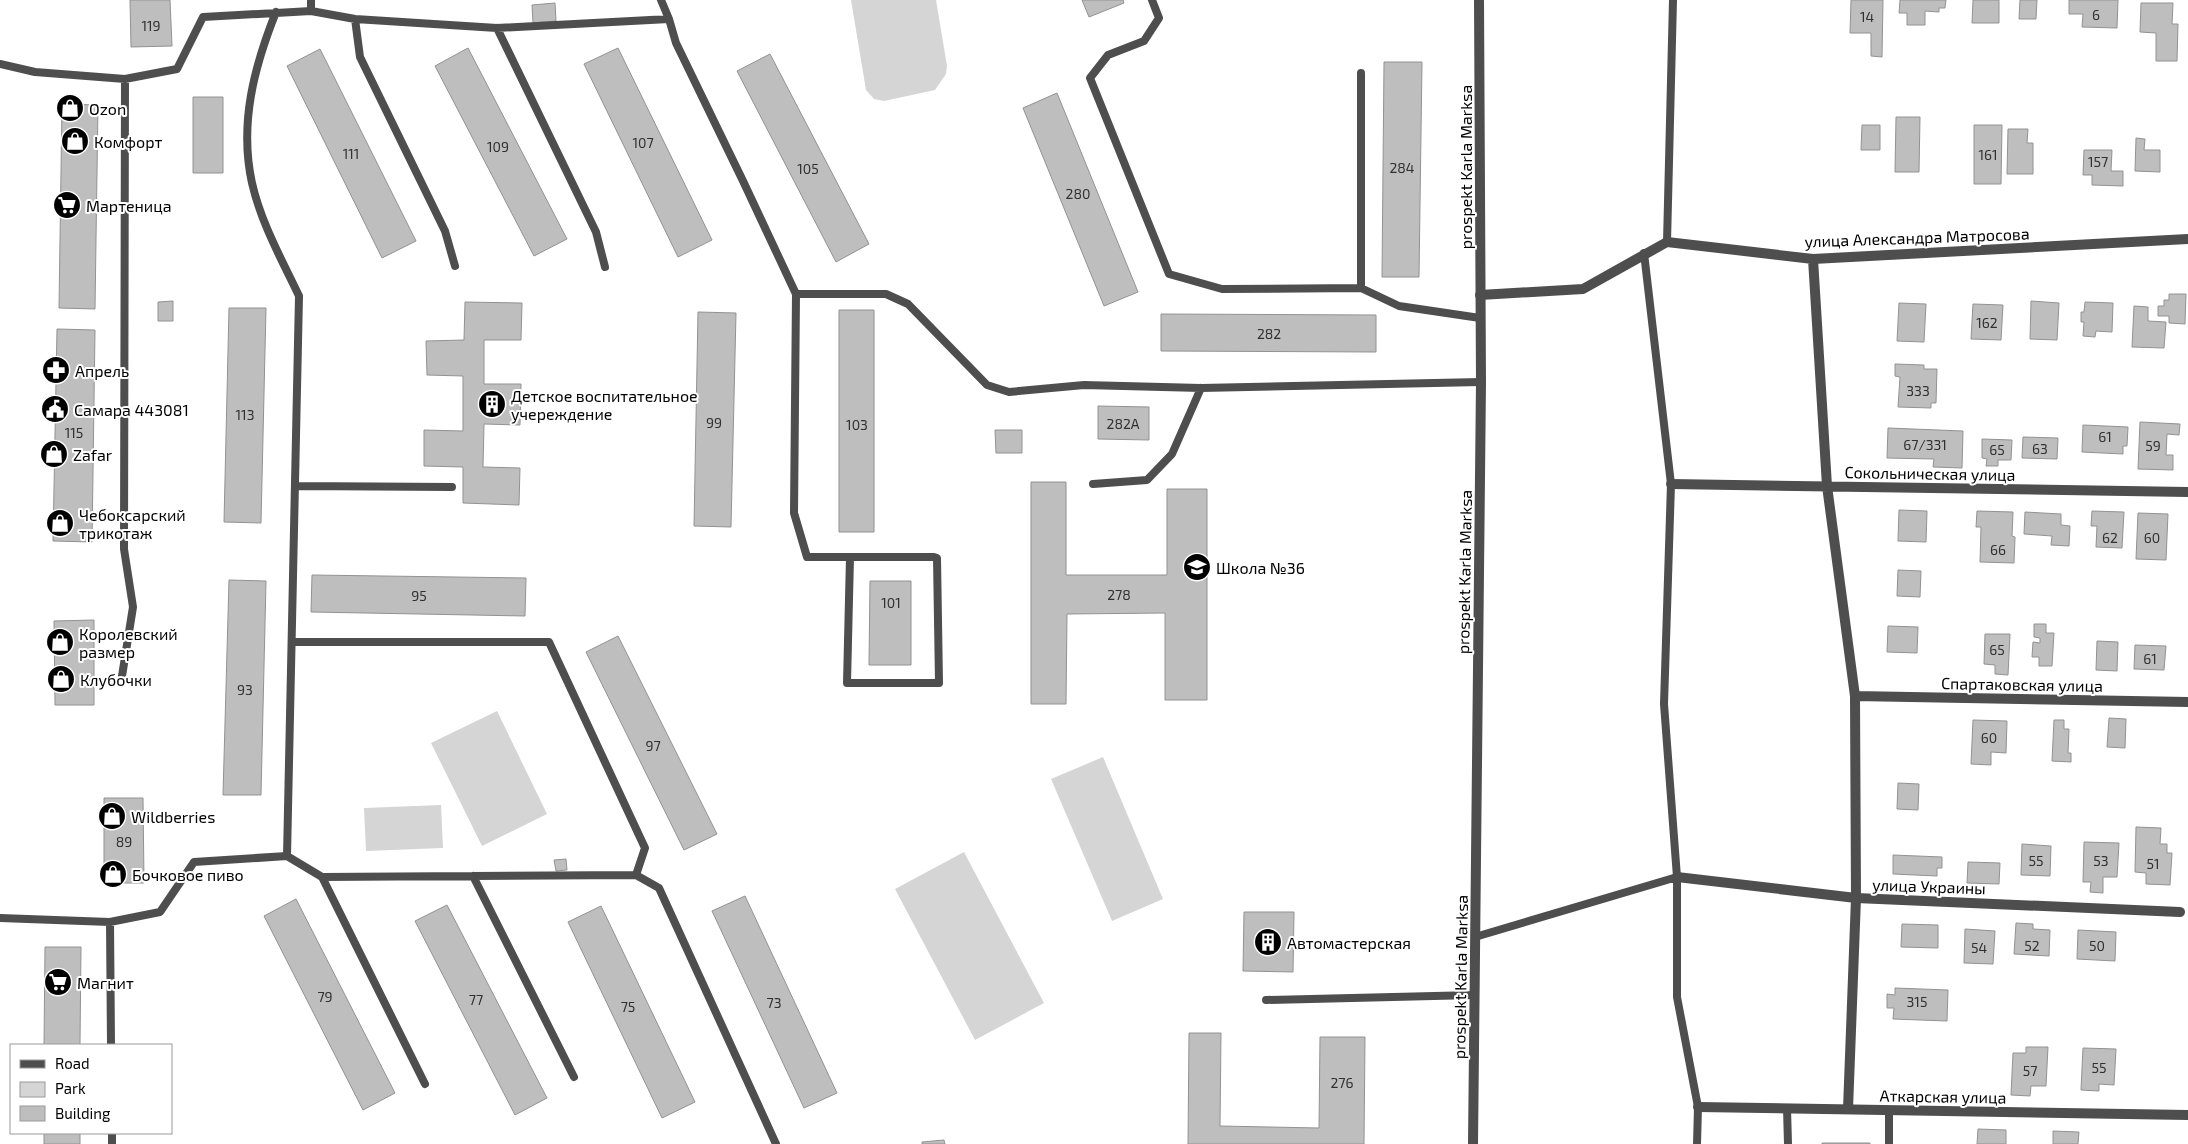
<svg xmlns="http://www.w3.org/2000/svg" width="2188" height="1144" font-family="'Exo 2',sans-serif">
<rect width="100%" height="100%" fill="#fff"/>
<path fill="#d5d5d5" d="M 851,0 L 936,0 L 947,66 L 946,74 L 935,90 L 884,101 L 874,99 L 866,90 Z
M 497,711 L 547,814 L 482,846 L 431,743 Z
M 1103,757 L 1163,899 L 1112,921 L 1051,779 Z
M 441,805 L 443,848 L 366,851 L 364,808 Z
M 964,852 L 1044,1003 L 975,1040 L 895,889 Z"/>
<path fill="#bebebe" stroke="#929292" d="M 130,0 L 170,0 L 172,46 L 131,47 Z
M 1082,0 L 1123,0 L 1124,3 L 1089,17 Z
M 1851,0 L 1883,0 L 1882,57 L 1871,56 L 1871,33 L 1850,33 Z
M 1900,0 L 1946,0 L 1945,8 L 1939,8 L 1939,12 L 1925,11 L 1925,25 L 1907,25 L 1907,13 L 1899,13 Z
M 1973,0 L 1999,0 L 1999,23 L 1972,23 Z
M 2020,0 L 2037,0 L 2036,19 L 2019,19 Z
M 2069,0 L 2118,0 L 2117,28 L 2082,27 L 2083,14 L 2069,14 Z
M 555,3 L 556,21 L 533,23 L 532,5 Z
M 2141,3 L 2173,3 L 2172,24 L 2178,24 L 2177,61 L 2156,61 L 2156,33 L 2140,32 Z
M 468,48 L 567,239 L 534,256 L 435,66 Z
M 618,48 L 712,240 L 678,257 L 584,64 Z
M 320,49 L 416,241 L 382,258 L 287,66 Z
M 770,54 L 869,244 L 836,262 L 737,71 Z
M 1384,62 L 1422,62 L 1419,277 L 1382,277 Z
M 1057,93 L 1138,292 L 1104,306 L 1023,108 Z
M 193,97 L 223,97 L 223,173 L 193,173 Z
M 62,104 L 98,105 L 95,309 L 59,308 Z
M 1896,117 L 1920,117 L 1919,172 L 1895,172 Z
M 1862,125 L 1880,125 L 1880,150 L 1861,150 Z
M 1974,125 L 2002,125 L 2001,184 L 1974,184 Z
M 2008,129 L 2028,129 L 2027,143 L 2033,143 L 2033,174 L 2007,174 Z
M 2136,138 L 2145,139 L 2144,150 L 2160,150 L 2160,172 L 2135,171 Z
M 2084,150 L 2112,150 L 2111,171 L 2123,171 L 2123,186 L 2092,185 L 2092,175 L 2083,175 Z
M 2169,294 L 2186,294 L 2185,324 L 2169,323 L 2169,316 L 2158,316 L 2158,306 L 2164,306 L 2164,300 L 2169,300 Z
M 173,301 L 173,321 L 158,321 L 158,302 Z
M 2031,301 L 2059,303 L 2057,340 L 2030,339 Z
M 465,302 L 522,303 L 521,340 L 484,340 L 484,384 L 521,384 L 520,425 L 484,424 L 483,467 L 520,468 L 519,505 L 463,503 L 463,467 L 424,466 L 424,430 L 463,431 L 463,376 L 427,375 L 426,341 L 464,340 Z
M 2085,302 L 2113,303 L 2112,332 L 2096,331 L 2095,337 L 2083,336 L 2084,322 L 2081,322 L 2081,312 L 2084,312 Z
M 1899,303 L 1926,304 L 1924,342 L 1897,341 Z
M 1973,304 L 2003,305 L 2001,340 L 1971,339 Z
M 2134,306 L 2148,307 L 2148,321 L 2166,322 L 2164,348 L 2132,347 Z
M 229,308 L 266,308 L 261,523 L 224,522 Z
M 839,310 L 874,310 L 874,532 L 839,532 Z
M 698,312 L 736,313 L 731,527 L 694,526 Z
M 1161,314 L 1376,315 L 1376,352 L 1161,351 Z
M 57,329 L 95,330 L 92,542 L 53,541 Z
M 1895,364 L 1924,365 L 1924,369 L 1937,369 L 1936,403 L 1931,403 L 1931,408 L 1898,407 L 1900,377 L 1895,376 Z
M 1098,406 L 1149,407 L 1149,440 L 1098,439 Z
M 2140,422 L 2180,424 L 2179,435 L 2167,434 L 2166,455 L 2173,455 L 2173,470 L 2138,469 Z
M 2083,425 L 2128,427 L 2127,446 L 2123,446 L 2123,454 L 2082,452 Z
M 1888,428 L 1963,431 L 1962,468 L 1933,467 L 1934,459 L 1887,458 Z
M 995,430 L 1022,430 L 1022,453 L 996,453 Z
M 2023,437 L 2058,438 L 2057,459 L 2022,458 Z
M 1982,439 L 2012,440 L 2011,460 L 1998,460 L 1998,466 L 1986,466 L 1987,459 L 1982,458 Z
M 1031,482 L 1066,482 L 1066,575 L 1167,575 L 1167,489 L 1207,489 L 1207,700 L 1165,700 L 1165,613 L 1067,614 L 1066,704 L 1031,704 Z
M 1899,510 L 1927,511 L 1926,542 L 1898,541 Z
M 1977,511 L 2013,512 L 2012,536 L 2015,537 L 2014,563 L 1980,562 L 1981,527 L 1976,527 Z
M 2092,511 L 2124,512 L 2122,548 L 2096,547 L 2097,526 L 2091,526 Z
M 2025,512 L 2061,514 L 2061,525 L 2070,526 L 2069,546 L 2051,545 L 2052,536 L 2024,534 Z
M 2138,513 L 2168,514 L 2166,560 L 2136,559 Z
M 1898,570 L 1921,571 L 1920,597 L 1897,596 Z
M 312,575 L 526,578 L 525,616 L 311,612 Z
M 229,580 L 266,581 L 261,795 L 223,795 Z
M 870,581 L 911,581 L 911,665 L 869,665 Z
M 94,620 L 94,705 L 55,705 L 54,621 Z
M 2034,624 L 2046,624 L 2046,633 L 2054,633 L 2052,666 L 2039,666 L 2039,657 L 2032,657 L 2033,642 L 2040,643 L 2040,638 L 2034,637 Z
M 1888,626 L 1918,627 L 1917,653 L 1887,652 Z
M 1985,634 L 2010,634 L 2008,675 L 1995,674 L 1995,665 L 1984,664 Z
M 618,636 L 717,834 L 684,850 L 586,652 Z
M 2097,641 L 2118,642 L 2117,671 L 2096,670 Z
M 2135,645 L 2166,646 L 2164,670 L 2134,669 Z
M 2109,718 L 2126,719 L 2125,748 L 2107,747 Z
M 1973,720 L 2007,721 L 2006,753 L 1991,752 L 1991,765 L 1971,764 Z
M 2054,720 L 2064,720 L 2064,729 L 2069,729 L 2068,753 L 2071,753 L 2071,762 L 2052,761 Z
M 1898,783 L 1919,784 L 1918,810 L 1897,809 Z
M 104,798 L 143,798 L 144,883 L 104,883 Z
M 2136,827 L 2161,828 L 2160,844 L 2167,844 L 2167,853 L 2172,853 L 2170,885 L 2146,884 L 2146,873 L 2135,872 Z
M 2084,842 L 2119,843 L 2117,877 L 2103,877 L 2103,893 L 2090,892 L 2091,882 L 2083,882 Z
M 2022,844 L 2051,846 L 2050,876 L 2021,875 Z
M 1893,855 L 1942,857 L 1942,868 L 1937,868 L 1937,876 L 1893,874 Z
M 566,859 L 567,870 L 556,871 L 554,860 Z
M 1968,862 L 2000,863 L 1999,884 L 1967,883 Z
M 745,896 L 837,1093 L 804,1108 L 712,911 Z
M 296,899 L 395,1093 L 363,1110 L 264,916 Z
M 447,905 L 547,1098 L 515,1115 L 415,921 Z
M 601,906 L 695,1102 L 662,1118 L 568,922 Z
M 1244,912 L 1294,912 L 1293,972 L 1243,971 Z
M 2016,923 L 2033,924 L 2033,929 L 2050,930 L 2049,956 L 2014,954 Z
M 1902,924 L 1938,925 L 1938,948 L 1901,947 Z
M 1965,929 L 1995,931 L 1993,964 L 1964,963 Z
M 2078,930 L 2116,932 L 2115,961 L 2077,959 Z
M 45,947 L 81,947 L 80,1045 L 44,1045 Z
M 1895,988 L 1948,990 L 1947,1021 L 1893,1019 L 1894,1008 L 1887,1008 L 1887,994 L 1895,995 Z
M 1189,1033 L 1221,1033 L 1220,1126 L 1319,1128 L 1320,1037 L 1365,1037 L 1364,1144 L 1188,1144 Z
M 2026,1047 L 2048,1047 L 2046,1086 L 2031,1086 L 2030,1096 L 2011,1095 L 2013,1053 L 2026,1053 Z
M 2083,1048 L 2116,1049 L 2114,1085 L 2099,1084 L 2099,1091 L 2081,1090 Z
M 1978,1129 L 2006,1130 L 2006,1144 L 1977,1144 Z
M 2053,1131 L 2079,1132 L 2078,1144 L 2053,1144 Z
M 44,1133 L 80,1133 L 80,1144 L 44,1144 Z
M 944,1140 L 945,1144 L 922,1144 L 922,1142 Z
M 1822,1143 L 1870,1143 L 1870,1144 L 1822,1144 Z"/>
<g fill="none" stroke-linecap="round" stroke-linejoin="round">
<path stroke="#4e4e4e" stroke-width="8" d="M 661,0 L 669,19
M 1152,0 L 1159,18 L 1144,41 L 1108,55 L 1090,78 L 1169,274 L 1222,289 L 1361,288 L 1399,306 L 1480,318
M 311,11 L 311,0
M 276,12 C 254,67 239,124 252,183 C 261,223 282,260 299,296 L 287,856
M 355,19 L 360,57 L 445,231 L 455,266
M 497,28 L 596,232 L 605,267
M 0,64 L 35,72 L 125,79 L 177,69 L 203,17 L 311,11 L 355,19 L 497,28 L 669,19 L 676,43 L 743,181 L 796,294 L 794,513 L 807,557 L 934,557 L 937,558 L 939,683 L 847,683 L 850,557
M 1667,242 L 1673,0
M 1644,253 L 1671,484 L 1664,704 L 1677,877 L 1677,997 L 1698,1107 L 1697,1144
M 1361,288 L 1361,73
M 796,294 L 886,294 L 908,304 L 987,385 L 1009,392 L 1084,385 L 1201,388 L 1481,382
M 1093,484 L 1147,480 L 1172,454 L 1201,388
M 295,486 L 452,487
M 292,642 L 549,642 L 645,848 L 636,875
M 122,676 L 133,607 L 124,549 L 125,79
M 473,876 L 574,1077
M 322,877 L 425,1084
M 0,918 L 110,922 L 160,912 L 194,862 L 287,856 L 322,877 L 636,875 L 659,888 L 776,1144
M 110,922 L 111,1045
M 1475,937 L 1677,877
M 1266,1000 L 1475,995
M 1787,1108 L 1788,1144
M 112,1133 L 112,1144
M 1889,1144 L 1889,1110"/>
<path stroke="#4e4e4e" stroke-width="10" d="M 1813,259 L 1827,486 L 1855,696 L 1856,898 L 1848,1109
M 1480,295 L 1583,289 L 1667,242 L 1813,259 L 2188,239
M 1671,484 L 2188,492
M 1855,696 L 2188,702
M 1677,877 L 1856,898 L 2180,912
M 1698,1107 L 2188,1115"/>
<path stroke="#4e4e4e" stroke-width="10" d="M 1473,1144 L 1481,382 L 1479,0"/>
</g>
<defs>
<g id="shop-disc" transform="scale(1.4375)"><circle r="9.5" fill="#000" stroke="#fff"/><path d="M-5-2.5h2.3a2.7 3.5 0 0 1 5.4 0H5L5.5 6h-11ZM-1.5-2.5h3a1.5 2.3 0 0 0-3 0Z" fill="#fff"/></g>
<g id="supermarket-disc" transform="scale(1.4375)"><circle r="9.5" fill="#000" stroke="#fff"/><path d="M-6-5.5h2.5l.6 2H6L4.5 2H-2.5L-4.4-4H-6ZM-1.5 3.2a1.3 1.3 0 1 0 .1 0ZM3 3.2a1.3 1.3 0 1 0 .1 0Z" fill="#fff"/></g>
<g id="pharmacy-disc" transform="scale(1.4375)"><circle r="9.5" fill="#000" stroke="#fff"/><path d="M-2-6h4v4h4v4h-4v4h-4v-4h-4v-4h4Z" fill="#fff"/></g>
<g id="building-disc" transform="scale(1.4375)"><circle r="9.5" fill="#000" stroke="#fff"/><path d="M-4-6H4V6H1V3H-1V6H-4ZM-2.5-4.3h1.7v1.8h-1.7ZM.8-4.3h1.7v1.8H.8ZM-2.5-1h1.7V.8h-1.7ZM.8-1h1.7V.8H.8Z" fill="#fff"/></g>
<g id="civic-disc" transform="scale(1.4375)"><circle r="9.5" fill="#000" stroke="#fff"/><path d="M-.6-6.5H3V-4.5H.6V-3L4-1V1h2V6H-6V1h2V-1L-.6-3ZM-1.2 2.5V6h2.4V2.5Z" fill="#fff"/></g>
<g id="school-disc" transform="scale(1.4375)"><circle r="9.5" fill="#000" stroke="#fff"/><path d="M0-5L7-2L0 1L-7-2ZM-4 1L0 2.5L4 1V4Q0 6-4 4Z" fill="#fff"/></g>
</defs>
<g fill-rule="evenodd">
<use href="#shop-disc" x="70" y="108"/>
<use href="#shop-disc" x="75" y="141"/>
<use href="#supermarket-disc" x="67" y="205"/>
<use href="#pharmacy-disc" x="56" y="370"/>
<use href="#building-disc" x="492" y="404"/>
<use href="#civic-disc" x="55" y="409"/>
<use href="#shop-disc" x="54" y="454"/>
<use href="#shop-disc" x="60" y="523"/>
<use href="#school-disc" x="1197" y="567"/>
<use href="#shop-disc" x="60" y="642"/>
<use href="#shop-disc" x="61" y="679"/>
<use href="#shop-disc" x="112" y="816"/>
<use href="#shop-disc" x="113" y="874"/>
<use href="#building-disc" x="1268" y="942"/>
<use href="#supermarket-disc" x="58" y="982"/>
</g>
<g text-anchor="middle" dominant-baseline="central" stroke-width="4" stroke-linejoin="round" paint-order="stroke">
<g font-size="14" fill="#303030">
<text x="2096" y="14">6</text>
<text x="1867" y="16">14</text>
<text x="151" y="25">119</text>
<text x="643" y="142">107</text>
<text x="498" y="146">109</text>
<text x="351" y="153">111</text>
<text x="1988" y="154">161</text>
<text x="2098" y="161">157</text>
<text x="1402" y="167">284</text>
<text x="808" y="168">105</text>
<text x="1078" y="193">280</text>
<text x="1987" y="322">162</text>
<text x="1269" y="333">282</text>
<text x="1918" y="390">333</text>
<text x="245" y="414">113</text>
<text x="714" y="422">99</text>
<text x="1123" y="423">282А</text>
<text x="857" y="424">103</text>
<text x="74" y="432">115</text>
<text x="2105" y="436">61</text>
<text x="1925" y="444">67/331</text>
<text x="2153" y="445">59</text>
<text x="2040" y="448">63</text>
<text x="1997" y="449">65</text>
<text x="2110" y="537">62</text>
<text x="2152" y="537">60</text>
<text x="1998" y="549">66</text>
<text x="1119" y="594">278</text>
<text x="419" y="595">95</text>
<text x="891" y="602">101</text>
<text x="1997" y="649">65</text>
<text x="2150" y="658">61</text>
<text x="245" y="689">93</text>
<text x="1989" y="737">60</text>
<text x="653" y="745">97</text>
<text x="124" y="841">89</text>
<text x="2036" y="860">55</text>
<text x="2101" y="860">53</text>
<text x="2153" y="863">51</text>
<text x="2032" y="945">52</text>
<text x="2097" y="945">50</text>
<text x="1979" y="947">54</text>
<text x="325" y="996">79</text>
<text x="476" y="999">77</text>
<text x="1917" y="1001">315</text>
<text x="774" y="1002">73</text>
<text x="628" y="1006">75</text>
<text x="2099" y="1067">55</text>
<text x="2030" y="1070">57</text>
<text x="1342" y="1082">276</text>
</g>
<g font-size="16" fill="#000" stroke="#fff" text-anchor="start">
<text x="89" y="108">Ozon</text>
<text x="94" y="141">Комфорт</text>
<text x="86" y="205">Мартеница</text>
<text x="75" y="370">Апрель</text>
<text x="511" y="395">Детское воспитательное<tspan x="511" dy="18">учереждение</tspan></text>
<text x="74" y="409">Самара 443081</text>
<text x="73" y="454">Zafar</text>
<text x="79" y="514">Чебоксарский<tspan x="79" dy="18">трикотаж</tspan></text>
<text x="1216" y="567">Школа №36</text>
<text x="79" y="633">Королевский<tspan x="79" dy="18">размер</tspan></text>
<text x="80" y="679">Клубочки</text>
<text x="131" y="816">Wildberries</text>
<text x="132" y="874">Бочковое пиво</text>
<text x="1287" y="942">Автомастерская</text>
<text x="77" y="982">Магнит</text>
</g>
<g font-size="16" fill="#000" stroke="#fff">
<text transform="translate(1465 167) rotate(-90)">prospekt Karla Marksa</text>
<text transform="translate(1917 237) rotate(-2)">улица Александра Матросова</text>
<text transform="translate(1930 473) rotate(1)">Сокольническая улица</text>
<text transform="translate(1464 572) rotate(-89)">prospekt Karla Marksa</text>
<text transform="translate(2022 684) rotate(1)">Спартаковская улица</text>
<text transform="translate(1929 886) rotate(2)">улица Украины</text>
<text transform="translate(1460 977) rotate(-89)">prospekt Karla Marksa</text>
<text transform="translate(1943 1096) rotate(1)">Аткарская улица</text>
</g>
</g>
<rect x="10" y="1044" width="162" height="90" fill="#ffffff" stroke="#999999"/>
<rect x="20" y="1060" width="25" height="8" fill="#4e4e4e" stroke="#999999"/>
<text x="55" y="1069" font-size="15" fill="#000000">Road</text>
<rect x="20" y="1082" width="25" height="15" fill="#d5d5d5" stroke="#999999"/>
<text x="55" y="1094" font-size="15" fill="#000000">Park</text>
<rect x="20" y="1106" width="25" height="15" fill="#bebebe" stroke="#999999"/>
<text x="55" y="1119" font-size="15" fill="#000000">Building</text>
</svg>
